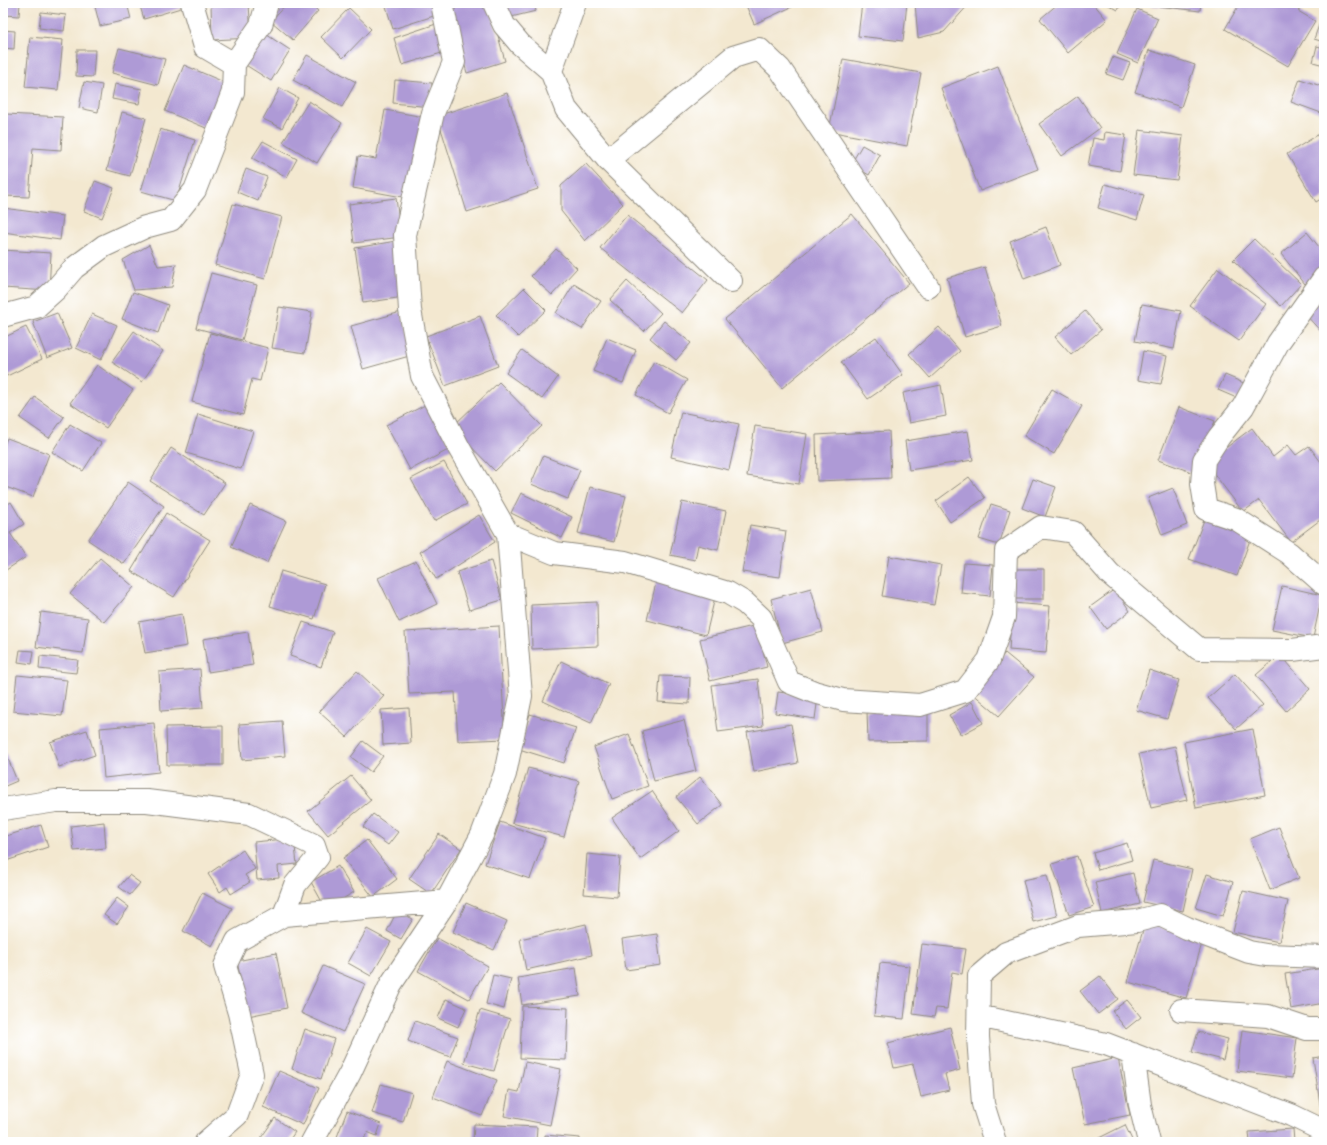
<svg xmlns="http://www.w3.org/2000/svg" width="1327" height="1145" font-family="Delius,sans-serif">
<rect width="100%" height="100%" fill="#fff"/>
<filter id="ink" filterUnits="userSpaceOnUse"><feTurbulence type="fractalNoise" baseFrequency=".025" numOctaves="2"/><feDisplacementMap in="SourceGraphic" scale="8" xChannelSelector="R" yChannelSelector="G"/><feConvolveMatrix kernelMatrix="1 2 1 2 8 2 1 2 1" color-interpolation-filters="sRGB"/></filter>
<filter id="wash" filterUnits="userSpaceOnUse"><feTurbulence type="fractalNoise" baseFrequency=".012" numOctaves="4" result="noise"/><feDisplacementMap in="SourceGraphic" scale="16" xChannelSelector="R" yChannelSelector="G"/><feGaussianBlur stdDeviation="0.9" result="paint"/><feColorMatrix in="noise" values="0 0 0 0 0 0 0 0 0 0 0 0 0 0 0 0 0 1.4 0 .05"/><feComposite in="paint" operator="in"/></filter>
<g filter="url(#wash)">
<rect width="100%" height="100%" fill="#f3e8d0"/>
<g id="blocks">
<path fill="#ae9ad6" d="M 3,3 L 20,3 L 19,16 L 3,15 Z
M 94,3 L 127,3 L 131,19 L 100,26 Z
M 139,3 L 183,3 L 184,7 L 144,19 Z
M 211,3 L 249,3 L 251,38 L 212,40 Z
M 287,3 L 309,3 L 318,11 L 293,40 L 271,21 Z
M 385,3 L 436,3 L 440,14 L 393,29 Z
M 460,3 L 489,3 L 505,61 L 467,73 L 448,6 Z
M 503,3 L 534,3 L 536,11 L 507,18 Z
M 745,3 L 795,3 L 796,5 L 754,24 Z
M 862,3 L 907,3 L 903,41 L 858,36 Z
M 915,3 L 970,3 L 944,32 L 918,38 Z
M 1059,3 L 1093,3 L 1107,20 L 1068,53 L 1040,19 Z
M 1105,3 L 1122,3 L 1118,10 Z
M 1148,3 L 1201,3 L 1200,11 L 1148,5 Z
M 1240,3 L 1303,3 L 1298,11 L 1315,21 L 1288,66 L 1225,29 Z
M 349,8 L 371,29 L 343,58 L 321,37 Z
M 1137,9 L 1158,18 L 1138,63 L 1117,54 Z
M 1324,11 L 1324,42 L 1314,39 Z
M 41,12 L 66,15 L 64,31 L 39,28 Z
M 439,23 L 448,51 L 402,65 L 394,38 Z
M 3,30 L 15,31 L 14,49 L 3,48 Z
M 261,31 L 290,50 L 271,81 L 241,62 Z
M 30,37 L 63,40 L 58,90 L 25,87 Z
M 1317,46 L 1324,48 L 1324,65 L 1313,62 Z
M 119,48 L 165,59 L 158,85 L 112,73 Z
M 77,50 L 95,50 L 93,77 L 76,76 Z
M 1149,50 L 1195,65 L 1181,107 L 1135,92 Z
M 307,55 L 356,82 L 342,107 L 293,80 Z
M 1113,57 L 1130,63 L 1123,80 L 1106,74 Z
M 843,59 L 921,73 L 907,146 L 829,131 Z
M 184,65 L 226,83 L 206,128 L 165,111 Z
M 998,66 L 1038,169 L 980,191 L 941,88 Z
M 1300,79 L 1324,87 L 1324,114 L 1291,102 Z
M 395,80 L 432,83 L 430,107 L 393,103 Z
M 84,82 L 102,85 L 98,112 L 79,108 Z
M 115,84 L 142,89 L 139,104 L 112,99 Z
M 280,88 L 298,98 L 282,128 L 263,119 Z
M 507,93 L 538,189 L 467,212 L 437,116 Z
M 1078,96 L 1100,128 L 1062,156 L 1039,124 Z
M 309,101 L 342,123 L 317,163 L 283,142 Z
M 385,110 L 424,117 L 408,198 L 353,188 L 358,156 L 376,159 Z
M 122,112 L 146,118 L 130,176 L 107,170 Z
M 6,114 L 63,117 L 61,150 L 33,148 L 29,197 L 3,196 L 3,162 Z
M 160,129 L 195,140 L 176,201 L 141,191 Z
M 1139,130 L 1183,136 L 1177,180 L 1133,175 Z
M 1324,131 L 1324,197 L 1316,202 L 1287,154 Z
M 1105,132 L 1126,135 L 1120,171 L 1088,166 L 1093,138 L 1104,140 Z
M 263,141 L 297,159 L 287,177 L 252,158 Z
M 862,145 L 880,155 L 869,175 L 851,164 Z
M 586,164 L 623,204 L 585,241 L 561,211 L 561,186 Z
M 246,169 L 267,177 L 258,201 L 237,192 Z
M 95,181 L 114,188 L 102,218 L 84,211 Z
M 1105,184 L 1144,195 L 1137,220 L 1098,208 Z
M 396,198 L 401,237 L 354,243 L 349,204 Z
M 233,204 L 282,217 L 265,279 L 215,265 Z
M 3,208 L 63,216 L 60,240 L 3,232 Z
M 852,214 L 909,283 L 782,388 L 725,319 Z
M 627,215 L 708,280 L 682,313 L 600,248 Z
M 1046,227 L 1060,265 L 1024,279 L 1010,241 Z
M 1307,232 L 1324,253 L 1324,269 L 1305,284 L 1281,254 Z
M 1254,239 L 1301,284 L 1281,306 L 1233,260 Z
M 396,241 L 404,297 L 363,303 L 355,248 Z
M 149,245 L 158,266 L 176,264 L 172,287 L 134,290 L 123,260 Z
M 556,249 L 577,268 L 552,295 L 531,276 Z
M 3,250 L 51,253 L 49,291 L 3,288 Z
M 985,267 L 1002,326 L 965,337 L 947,278 Z
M 1218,268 L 1266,304 L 1239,341 L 1190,306 Z
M 211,273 L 257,285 L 242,340 L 196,328 Z
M 627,281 L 661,313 L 644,331 L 610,300 Z
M 574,284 L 601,301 L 582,329 L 556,313 Z
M 524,288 L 546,310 L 518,337 L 496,315 Z
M 133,292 L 168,305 L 158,333 L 122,319 Z
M 1324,297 L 1324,335 L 1305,314 Z
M 1142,304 L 1181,311 L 1174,349 L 1135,341 Z
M 279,307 L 312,312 L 305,353 L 272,348 Z
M 1085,311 L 1101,330 L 1071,355 L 1055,337 Z
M 401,312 L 413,355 L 363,369 L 351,326 Z
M 57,313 L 72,348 L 47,358 L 33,322 Z
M 92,314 L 117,325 L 101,360 L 76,348 Z
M 480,316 L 498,366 L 445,386 L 426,336 Z
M 664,321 L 691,343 L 676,360 L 650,338 Z
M 26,327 L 42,359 L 7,376 L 3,369 L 3,338 Z
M 939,327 L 960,351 L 930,378 L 909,354 Z
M 134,331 L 163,351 L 142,382 L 112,362 Z
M 210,333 L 268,348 L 260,381 L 252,379 L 243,415 L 192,402 Z
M 876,337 L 903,375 L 868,399 L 841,362 Z
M 607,338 L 636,350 L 623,383 L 593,371 Z
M 522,350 L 558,377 L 542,399 L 506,373 Z
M 1143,351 L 1167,356 L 1161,384 L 1138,380 Z
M 654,361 L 687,380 L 668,413 L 636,395 Z
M 97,365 L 133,390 L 106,428 L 70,403 Z
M 1225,375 L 1246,384 L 1239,399 L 1218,390 Z
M 499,382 L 542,426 L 495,471 L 452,427 Z
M 941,385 L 946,416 L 909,423 L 903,393 Z
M 1052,389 L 1082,406 L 1054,454 L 1024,436 Z
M 35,397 L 64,417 L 49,438 L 20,418 Z
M 429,403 L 452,448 L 410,470 L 386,425 Z
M 1179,407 L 1215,421 L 1194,473 L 1158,460 Z
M 681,412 L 739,424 L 729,470 L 671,457 Z
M 198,414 L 253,431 L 241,469 L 186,453 Z
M 70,424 L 101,443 L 83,471 L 52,452 Z
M 755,426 L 807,434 L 799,484 L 747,476 Z
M 1252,428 L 1273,457 L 1288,445 L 1296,455 L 1309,446 L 1324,466 L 1324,517 L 1291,542 L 1259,500 L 1243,512 L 1206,463 Z
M 889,431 L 891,478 L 817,481 L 816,435 Z
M 968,431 L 973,460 L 909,470 L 905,441 Z
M 7,438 L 49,454 L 33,497 L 3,486 L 3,448 Z
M 171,448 L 225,483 L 204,515 L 150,481 Z
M 543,456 L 580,470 L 568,499 L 531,484 Z
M 444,462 L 467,504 L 434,521 L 411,479 Z
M 969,477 L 985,498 L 950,522 L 936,501 Z
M 1033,479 L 1056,487 L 1045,517 L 1022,508 Z
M 128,482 L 164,506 L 124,564 L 88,540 Z
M 590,487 L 626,496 L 614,542 L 578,533 Z
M 1173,488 L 1187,525 L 1162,535 L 1148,498 Z
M 521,493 L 572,517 L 562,538 L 511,513 Z
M 11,502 L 24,524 L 10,533 L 26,557 L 3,572 L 3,507 Z
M 682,502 L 726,511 L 718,550 L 698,545 L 695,560 L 670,555 Z
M 991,504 L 1010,510 L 999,545 L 979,539 Z
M 250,505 L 286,521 L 267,563 L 231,547 Z
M 166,513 L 210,540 L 174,597 L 131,571 Z
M 479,515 L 495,542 L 436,579 L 420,552 Z
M 1204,520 L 1251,537 L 1237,576 L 1189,559 Z
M 750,525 L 786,531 L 780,577 L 742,572 Z
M 889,556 L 941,565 L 934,605 L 882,596 Z
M 100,558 L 134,587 L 104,622 L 70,594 Z
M 416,561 L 437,604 L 399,622 L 378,578 Z
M 491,561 L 502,600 L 469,610 L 457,572 Z
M 964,563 L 993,565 L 990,596 L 961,593 Z
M 1012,569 L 1044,569 L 1044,599 L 1012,599 Z
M 281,571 L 325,584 L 314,619 L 270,606 Z
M 657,579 L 716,593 L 706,635 L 647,620 Z
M 1282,586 L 1322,595 L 1313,638 L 1272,630 Z
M 811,588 L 823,632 L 782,643 L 771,599 Z
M 1115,589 L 1130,611 L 1106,629 L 1090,607 Z
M 597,602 L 598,646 L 532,649 L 531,605 Z
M 1012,603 L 1050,606 L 1046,653 L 1009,650 Z
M 41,612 L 88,618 L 83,653 L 36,647 Z
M 182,614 L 187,646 L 145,653 L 139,622 Z
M 303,622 L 333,632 L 321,667 L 290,656 Z
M 757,625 L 767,667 L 710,681 L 700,639 Z
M 499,626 L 505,739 L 458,741 L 455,692 L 409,694 L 405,632 Z
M 248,632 L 253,665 L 208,672 L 203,639 Z
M 20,650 L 34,651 L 32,664 L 18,662 Z
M 1005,653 L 1034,677 L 999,716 L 971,692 Z
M 1280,654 L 1310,689 L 1286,711 L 1256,675 Z
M 40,656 L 78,660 L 76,673 L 39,669 Z
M 561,661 L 609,684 L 591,723 L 543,701 Z
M 200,669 L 203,708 L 161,711 L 159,672 Z
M 1149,670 L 1179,680 L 1167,719 L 1136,710 Z
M 357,671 L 384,696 L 347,737 L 319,712 Z
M 1235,674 L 1263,705 L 1236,729 L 1208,698 Z
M 17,675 L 67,680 L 62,716 L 13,711 Z
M 660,676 L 690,677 L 689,704 L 658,702 Z
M 758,679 L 763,726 L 718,732 L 712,685 Z
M 778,692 L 818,697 L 815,719 L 775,713 Z
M 972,702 L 983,723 L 961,735 L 949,715 Z
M 409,708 L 411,743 L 383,745 L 381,710 Z
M 928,710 L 928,741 L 868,742 L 867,711 Z
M 530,714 L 576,728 L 564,763 L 519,749 Z
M 684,720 L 696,771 L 654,781 L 642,731 Z
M 282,721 L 285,756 L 242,760 L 239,724 Z
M 154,723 L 159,772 L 104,778 L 100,728 Z
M 791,724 L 798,763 L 754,772 L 747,732 Z
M 223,726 L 223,765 L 167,765 L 166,727 Z
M 1253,729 L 1265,795 L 1196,808 L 1184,742 Z
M 87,730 L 95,755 L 59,767 L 50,742 Z
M 629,734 L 648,786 L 612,799 L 594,747 Z
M 363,741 L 383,756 L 371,772 L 351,757 Z
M 1175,746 L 1187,800 L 1151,808 L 1139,754 Z
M 3,751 L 5,751 L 17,781 L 3,787 Z
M 528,768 L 579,781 L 564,837 L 512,823 Z
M 351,776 L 371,800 L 328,835 L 308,811 Z
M 700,777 L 722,805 L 698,824 L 676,797 Z
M 652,791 L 679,831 L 640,859 L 612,818 Z
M 373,814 L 398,832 L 388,845 L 363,827 Z
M 104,822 L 106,848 L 74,851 L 71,826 Z
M 500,822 L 545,838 L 530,879 L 485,864 Z
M 41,825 L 48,847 L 3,862 L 3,837 Z
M 1279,827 L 1299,878 L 1270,890 L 1250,839 Z
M 439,834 L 461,849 L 431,894 L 409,879 Z
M 294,838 L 297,864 L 278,866 L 279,878 L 257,880 L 254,842 Z
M 367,840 L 397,879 L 373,897 L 343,858 Z
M 1127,843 L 1132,860 L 1098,870 L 1093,853 Z
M 243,850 L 255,869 L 245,875 L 250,882 L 231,894 L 227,887 L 220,892 L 208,874 Z
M 587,854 L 620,857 L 617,897 L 584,894 Z
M 1077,856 L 1094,907 L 1069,915 L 1052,864 Z
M 1153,860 L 1192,869 L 1183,911 L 1143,902 Z
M 338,866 L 354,892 L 326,909 L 311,882 Z
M 1133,873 L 1140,904 L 1102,913 L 1095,882 Z
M 1207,874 L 1233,882 L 1223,916 L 1196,908 Z
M 129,875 L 140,883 L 130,895 L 119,887 Z
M 1047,875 L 1057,916 L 1033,922 L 1023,880 Z
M 1243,891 L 1288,901 L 1279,942 L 1233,932 Z
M 202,893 L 232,908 L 212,946 L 183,931 Z
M 117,898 L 129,907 L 117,924 L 104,915 Z
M 466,903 L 507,921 L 494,950 L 453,932 Z
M 397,911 L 413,919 L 401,939 L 387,931 Z
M 1145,923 L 1203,940 L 1186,998 L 1128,982 Z
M 586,924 L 592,955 L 526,970 L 520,939 Z
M 367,929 L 391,942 L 371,976 L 348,963 Z
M 657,934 L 661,965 L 626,970 L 622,939 Z
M 437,938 L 488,966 L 469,999 L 418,971 Z
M 922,944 L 966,949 L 962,974 L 952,972 L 947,1009 L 936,1008 L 934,1017 L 913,1014 Z
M 276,953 L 287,1008 L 248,1016 L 237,961 Z
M 880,963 L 910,966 L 904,1019 L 874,1016 Z
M 323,966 L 365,984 L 343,1032 L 301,1013 Z
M 576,968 L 580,996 L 522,1005 L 518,978 Z
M 1324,968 L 1324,1003 L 1291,1009 L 1285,974 Z
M 493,975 L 511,979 L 504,1009 L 486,1004 Z
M 1100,976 L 1118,999 L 1098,1014 L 1080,991 Z
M 446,999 L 466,1008 L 458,1027 L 438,1018 Z
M 1127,1000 L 1141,1017 L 1126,1029 L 1112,1011 Z
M 522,1006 L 568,1008 L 566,1060 L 520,1058 Z
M 480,1010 L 510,1019 L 494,1071 L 464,1063 Z
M 415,1021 L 458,1037 L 450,1057 L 408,1041 Z
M 950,1027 L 960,1070 L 945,1074 L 949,1090 L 921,1097 L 913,1064 L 894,1068 L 888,1043 Z
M 305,1029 L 334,1039 L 321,1079 L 292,1069 Z
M 1242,1030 L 1297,1038 L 1292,1078 L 1237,1071 Z
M 1198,1032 L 1228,1039 L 1223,1060 L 1192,1052 Z
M 1324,1056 L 1324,1117 L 1322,1117 L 1313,1058 Z
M 1118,1058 L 1130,1115 L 1085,1124 L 1073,1068 Z
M 447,1061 L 497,1080 L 482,1116 L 433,1097 Z
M 525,1062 L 561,1069 L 550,1125 L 504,1116 L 509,1090 L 519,1092 Z
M 279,1071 L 319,1088 L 303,1125 L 263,1107 Z
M 381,1084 L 412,1093 L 403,1122 L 372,1113 Z
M 347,1111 L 381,1124 L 377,1136 L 367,1132 L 363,1142 L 335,1142 Z
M 275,1118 L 295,1132 L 288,1142 L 258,1142 Z
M 474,1124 L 537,1127 L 536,1142 L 473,1142 Z
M 1125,1125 L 1133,1142 L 1091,1142 Z
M 1293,1129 L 1294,1142 L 1250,1142 L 1249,1132 Z
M 545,1135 L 580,1138 L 580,1142 L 545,1142 Z"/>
</g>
</g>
<g filter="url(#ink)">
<use href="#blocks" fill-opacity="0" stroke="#8f8a7e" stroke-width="1"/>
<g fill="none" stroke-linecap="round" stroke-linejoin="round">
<g stroke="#8f8a7e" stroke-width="24">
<path id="minor" d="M 192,3 L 205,47 L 234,64
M 494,3 L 504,25 L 520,44 L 551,71
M 575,3 L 551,71 L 566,109 L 608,160 L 731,281
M 608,160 L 733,57 L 759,49 L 780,69 L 928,287
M 1324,278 L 1278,343 L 1243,407 L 1219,437 L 1204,460 L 1202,484 L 1206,509 L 1236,519 L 1289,553 L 1324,584
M 3,316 L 36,307 L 56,289 L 74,268 L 104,246 L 145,227 L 171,220 L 195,190 L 233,92 L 234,64 L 261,25 L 267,3
M 508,534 L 554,553 L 625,562 L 728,593 L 745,603 L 761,618 L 789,682 L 814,692 L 843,700 L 920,705 L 965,691 L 989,660 L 1004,617 L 1006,551 L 1041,527 L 1073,532 L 1110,574 L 1199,649 L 1292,650 L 1324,646
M 3,809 L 56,801 L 147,801 L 249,814 L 314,845 L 318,857 L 295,885 L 284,915
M 1181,1010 L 1268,1016 L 1307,1029 L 1324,1029
M 979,1016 L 1106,1044 L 1291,1115 L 1324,1131
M 1133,1054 L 1140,1105 L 1149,1142
M 206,1142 L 237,1115 L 252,1074 L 239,1013 L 225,966 L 237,941 L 284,915 L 447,901
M 312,1142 L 350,1073 L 391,984 L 449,897 L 482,835 L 505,774 L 521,696 L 508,534 L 459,448 L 422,376 L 410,310 L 405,235 L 433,113 L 454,62 L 442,3
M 995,1142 L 983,1104 L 978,1037 L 979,976 L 1006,953 L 1078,926 L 1137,921 L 1160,915 L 1187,928 L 1249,952 L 1266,955 L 1324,957"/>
</g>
<use href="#minor" stroke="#fff" stroke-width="22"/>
</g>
</g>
<rect width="1327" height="1145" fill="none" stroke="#fff" stroke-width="16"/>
</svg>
